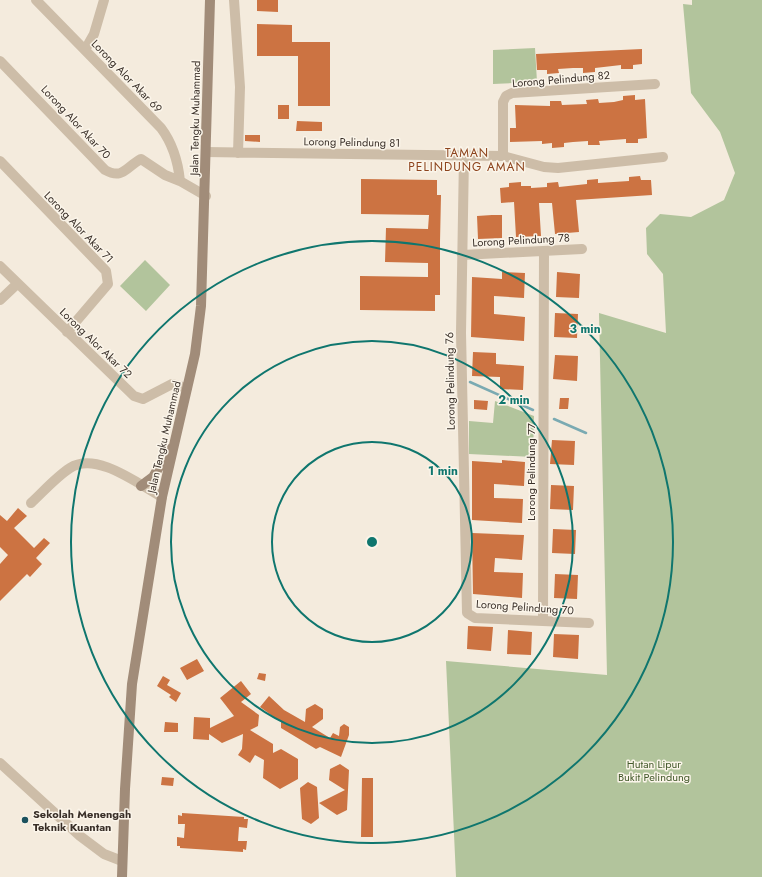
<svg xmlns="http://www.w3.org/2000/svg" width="762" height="877" font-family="Jost,sans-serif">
<rect width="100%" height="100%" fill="#f4ebdd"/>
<path fill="#b2c49c" d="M 692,0 L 762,0 L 762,877 L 456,877 L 446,661 L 607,675 L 599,313 L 666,333 L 663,274 L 647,254 L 646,228 L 660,214 L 691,217 L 724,200 L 735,173 L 720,132 L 691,93 L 683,4 L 692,5 Z
M 535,48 L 537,82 L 493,84 L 493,50 Z
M 145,260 L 170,285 L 146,311 L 120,286 Z
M 495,401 L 534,416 L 533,457 L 469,454 L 469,421 L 493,423 Z"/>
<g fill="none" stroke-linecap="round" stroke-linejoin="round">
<path stroke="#7aaab2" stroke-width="2.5" d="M 470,382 L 533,410
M 554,419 L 586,433"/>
</g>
<path fill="#cc7342" d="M 257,0 L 278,0 L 278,12 L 257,11 Z
M 257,24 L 292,25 L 292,42 L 330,42 L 330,106 L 298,106 L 298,56 L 257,56 Z
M 642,49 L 642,64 L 633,65 L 633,69 L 621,69 L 621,65 L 595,68 L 595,72 L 583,73 L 583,68 L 573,68 L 558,69 L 559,73 L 547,74 L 547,70 L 537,70 L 536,54 Z
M 635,95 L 635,100 L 645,99 L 647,138 L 638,139 L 638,143 L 626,143 L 626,139 L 599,141 L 600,145 L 588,145 L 588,141 L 573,142 L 564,143 L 564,147 L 552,148 L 552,143 L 542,144 L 542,141 L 510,142 L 510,128 L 516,128 L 515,105 L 550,106 L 550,101 L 561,101 L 562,105 L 587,104 L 586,100 L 598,99 L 599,103 L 614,102 L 623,100 L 623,96 Z
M 278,105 L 289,105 L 289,119 L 278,119 Z
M 297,121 L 322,122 L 322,131 L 296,131 Z
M 245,135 L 260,135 L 260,142 L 245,141 Z
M 640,176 L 641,180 L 651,180 L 652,195 L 576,200 L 579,232 L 555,234 L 552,203 L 539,203 L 541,236 L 516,237 L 514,202 L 501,203 L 500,188 L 509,187 L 509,183 L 521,182 L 521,186 L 531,186 L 531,188 L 547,187 L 547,183 L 558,182 L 559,187 L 587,184 L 587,180 L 598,179 L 598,183 L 629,181 L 629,177 Z
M 361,179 L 437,180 L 437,195 L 441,195 L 440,242 L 440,295 L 435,295 L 435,311 L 360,310 L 360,276 L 428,277 L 428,263 L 385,262 L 386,228 L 428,229 L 429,215 L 361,214 Z
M 492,215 L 502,215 L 502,238 L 478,239 L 477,216 Z
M 502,272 L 525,273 L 524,298 L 494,296 L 494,314 L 525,317 L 524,341 L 471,337 L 472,277 L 502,279 Z
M 557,272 L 580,274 L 579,298 L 556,297 Z
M 555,313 L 578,314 L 577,338 L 554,337 Z
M 473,352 L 496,353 L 496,364 L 524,366 L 523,390 L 500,389 L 500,377 L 472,376 Z
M 555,355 L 578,356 L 577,381 L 553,379 Z
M 560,398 L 569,398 L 568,409 L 559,409 Z
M 474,400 L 488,401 L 487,410 L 474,409 Z
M 552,440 L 575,441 L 574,465 L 550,464 Z
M 502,460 L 525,462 L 524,486 L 494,484 L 494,498 L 523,499 L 522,523 L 472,520 L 472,461 L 502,463 Z
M 551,485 L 574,486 L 573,510 L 550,509 Z
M 18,508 L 27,516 L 14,528 L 34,548 L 44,538 L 50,543 L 36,558 L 42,564 L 30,577 L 27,574 L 0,601 L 0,564 L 8,555 L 0,547 L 0,515 L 7,521 Z
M 553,529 L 576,530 L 575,554 L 552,553 Z
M 472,533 L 524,535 L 522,560 L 495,558 L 494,572 L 523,573 L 522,598 L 473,594 Z
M 555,574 L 578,575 L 577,599 L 554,598 Z
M 468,626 L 493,627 L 491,651 L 467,649 Z
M 508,630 L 532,632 L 531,655 L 507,654 Z
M 554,634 L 579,635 L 578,659 L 553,657 Z
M 197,659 L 204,671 L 187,680 L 180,668 Z
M 259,673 L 266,674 L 265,681 L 257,679 Z
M 163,676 L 170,680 L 167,685 L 181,693 L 176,702 L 169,697 L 171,695 L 157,686 Z
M 241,681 L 251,694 L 241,702 L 259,715 L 258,726 L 250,730 L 273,744 L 273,753 L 281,749 L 298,759 L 298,779 L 280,789 L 263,778 L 264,760 L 255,755 L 250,763 L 238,755 L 242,749 L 243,734 L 222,743 L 209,734 L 209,740 L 193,739 L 194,717 L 210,718 L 210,728 L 234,716 L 220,698 Z
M 269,696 L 284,710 L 305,722 L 306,709 L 315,704 L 323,709 L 323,719 L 312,727 L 330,738 L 333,733 L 339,736 L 340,727 L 344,724 L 349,727 L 349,735 L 341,757 L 320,747 L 316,749 L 281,728 L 281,722 L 260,707 Z
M 165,722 L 178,723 L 178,732 L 164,732 Z
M 340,764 L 349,770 L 347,810 L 337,815 L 319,803 L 345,790 L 329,780 L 330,769 Z
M 162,777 L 174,778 L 173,786 L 161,785 Z
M 362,778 L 373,778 L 373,837 L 361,837 Z
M 308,782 L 317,787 L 319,818 L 311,824 L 302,819 L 300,788 Z
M 182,813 L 244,817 L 244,819 L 248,819 L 247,828 L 239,827 L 238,841 L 247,841 L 246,850 L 243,849 L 243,852 L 180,848 L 180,846 L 177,846 L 177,837 L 184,838 L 185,824 L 178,824 L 178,815 L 182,816 Z"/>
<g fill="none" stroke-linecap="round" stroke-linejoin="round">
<path stroke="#cdbda8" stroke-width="10" d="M 36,0 L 161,128 C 173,144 178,161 180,181
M 234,0 L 240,87 L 238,153
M 85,50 L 94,34 L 104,0
M 0,61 L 105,170 C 123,180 126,167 141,159 L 165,175 L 180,181 L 206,196
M 206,152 L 503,156 L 544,167 L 558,168 L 663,157
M 464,156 L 461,333 L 467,613 L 475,618 L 589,623
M 503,156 L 503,102 L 506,96 L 512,93 L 655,84
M 0,161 L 106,271 L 108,284 L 67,332
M 462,255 L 582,249
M 0,266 L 134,396 L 143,399 L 172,384 L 187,388
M 0,300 L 17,284
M 31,503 C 43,492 56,477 70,468 C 96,451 138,484 162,497
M 543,621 L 544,251
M 0,763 L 80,836 L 104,854 L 122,861"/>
<path stroke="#a18c79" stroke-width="10" d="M 141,486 L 153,477 L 170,449
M 122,877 L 125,789 L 132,684 L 162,497 L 195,354 L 201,306 L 210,0"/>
</g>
<g fill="none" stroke="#0f766e" stroke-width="2">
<circle cx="372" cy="542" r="100"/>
<circle cx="372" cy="542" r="201"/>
<circle cx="372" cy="542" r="301"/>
</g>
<circle fill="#1b515d" stroke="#fbf5ea" stroke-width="1.5" cx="25" cy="820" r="4"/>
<g text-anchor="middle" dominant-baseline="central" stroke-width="3" stroke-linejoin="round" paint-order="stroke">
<g font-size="11" fill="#392f28" stroke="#fbf5ea">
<text transform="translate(127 76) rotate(46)">Lorong Alor Akar 69</text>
<text transform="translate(561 79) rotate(-5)">Lorong Pelindung 82</text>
<text transform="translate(195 118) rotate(-89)">Jalan Tengku Muhammad</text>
<text transform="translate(76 122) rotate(47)">Lorong Alor Akar 70</text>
<text transform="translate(352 142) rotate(1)">Lorong Pelindung 81</text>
<text transform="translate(79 227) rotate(46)">Lorong Alor Akar 71</text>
<text transform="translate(521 240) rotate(-3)">Lorong Pelindung 78</text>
<text transform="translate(96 343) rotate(44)">Lorong Alor Akar 72</text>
<text transform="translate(450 381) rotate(-91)">Lorong Pelindung 76</text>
<text transform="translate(164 437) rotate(-77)">Jalan Tengku Muhammad</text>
<text transform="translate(531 472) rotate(-90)">Lorong Pelindung 77</text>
<text transform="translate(525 607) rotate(4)">Lorong Pelindung 70</text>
</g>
<g font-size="11" fill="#43592b" stroke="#fbf5ea">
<text x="654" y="764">Hutan Lipur<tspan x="654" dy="13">Bukit Pelindung</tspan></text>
</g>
<g font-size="11" font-weight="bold" fill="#392f28" stroke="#fbf5ea" text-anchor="start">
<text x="33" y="814">Sekolah Menengah<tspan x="33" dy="13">Teknik Kuantan</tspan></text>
</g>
<g font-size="12" letter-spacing="1" fill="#8d441d" stroke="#fbf5ea">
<text x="467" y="153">TAMAN<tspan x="467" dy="14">PELINDUNG AMAN</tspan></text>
</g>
</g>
<circle cx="372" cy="542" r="6" fill="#0f766e" stroke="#fbf5ea" stroke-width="2"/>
<g font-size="12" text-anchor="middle" font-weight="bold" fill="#0f766e" stroke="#fbf5ea" stroke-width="3" stroke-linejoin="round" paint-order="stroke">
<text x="585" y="333">3 min</text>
<text x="514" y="404">2 min</text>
<text x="443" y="475">1 min</text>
</g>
</svg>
